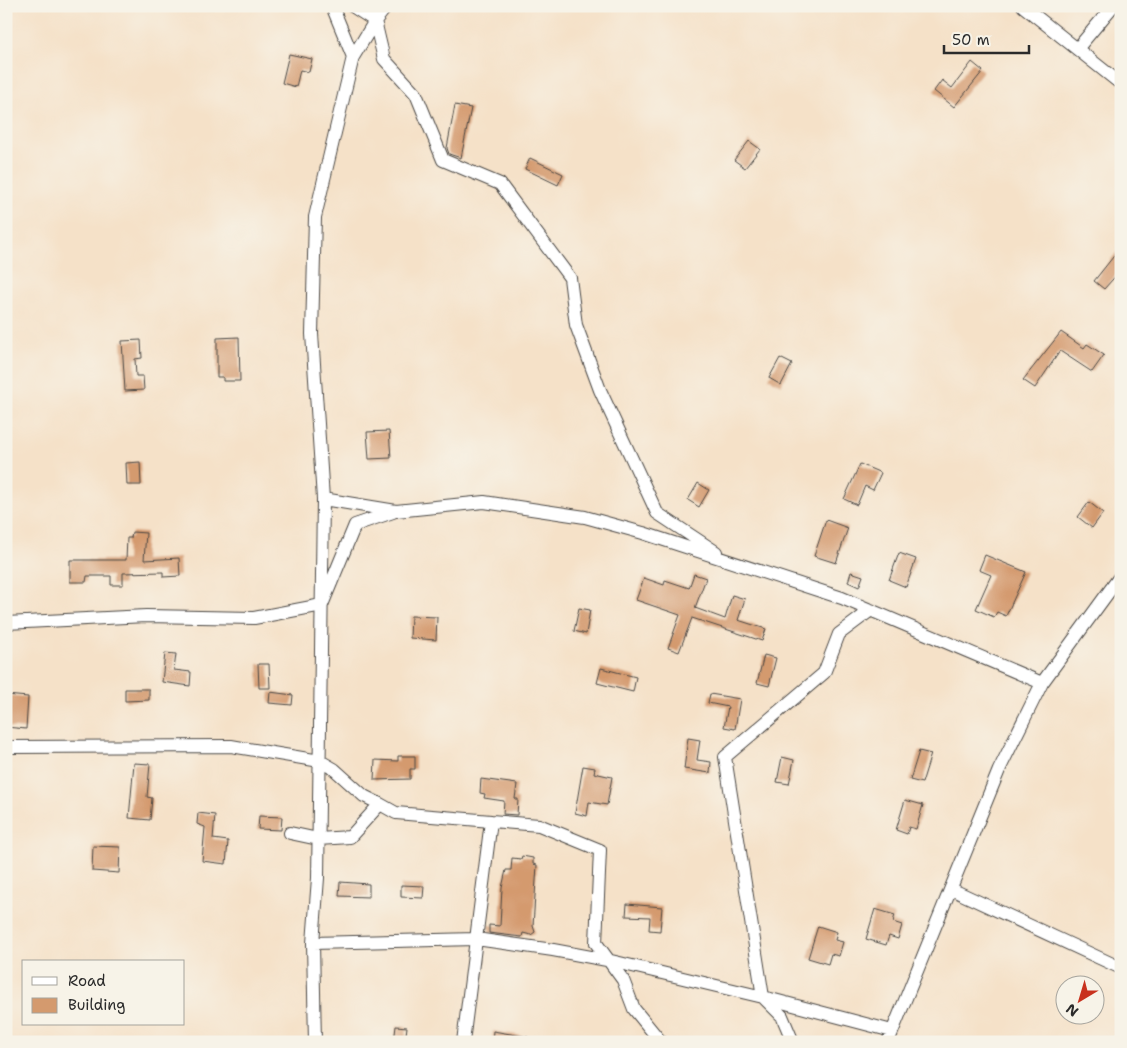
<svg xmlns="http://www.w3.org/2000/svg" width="1127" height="1048" font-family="'Shantell Sans',sans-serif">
<rect width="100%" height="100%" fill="#f7f3e8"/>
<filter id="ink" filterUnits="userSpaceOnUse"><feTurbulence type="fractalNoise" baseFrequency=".02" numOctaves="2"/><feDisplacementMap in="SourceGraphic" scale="10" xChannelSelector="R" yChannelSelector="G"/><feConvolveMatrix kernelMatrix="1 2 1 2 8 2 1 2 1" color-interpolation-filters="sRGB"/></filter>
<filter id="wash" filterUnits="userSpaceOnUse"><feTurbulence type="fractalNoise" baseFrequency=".0096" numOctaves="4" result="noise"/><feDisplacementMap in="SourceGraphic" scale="20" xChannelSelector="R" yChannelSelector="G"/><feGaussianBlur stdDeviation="1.12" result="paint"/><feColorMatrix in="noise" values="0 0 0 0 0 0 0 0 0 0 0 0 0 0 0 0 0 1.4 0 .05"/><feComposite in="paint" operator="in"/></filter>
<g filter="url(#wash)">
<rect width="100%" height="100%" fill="#f5e1c8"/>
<g id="blocks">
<path fill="#d49a6e" d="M 289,54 L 312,59 L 309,72 L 300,70 L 296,87 L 282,83 Z
M 972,62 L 983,71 L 954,107 L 934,91 L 942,80 L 952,88 Z
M 455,105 L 471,108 L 461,158 L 449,154 L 447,148 Z
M 749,141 L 760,149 L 745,168 L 734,160 Z
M 530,158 L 563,174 L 558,185 L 525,169 Z
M 1121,247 L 1121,270 L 1104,289 L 1094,281 Z
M 1061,332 L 1084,348 L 1087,344 L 1104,355 L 1092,372 L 1060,351 L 1035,388 L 1023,380 Z
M 239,337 L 240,381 L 223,381 L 223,377 L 217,377 L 217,338 Z
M 141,340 L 142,358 L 135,359 L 136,376 L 143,376 L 144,390 L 125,391 L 122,341 Z
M 780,358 L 792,364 L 781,385 L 769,378 Z
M 389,431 L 391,458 L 369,459 L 367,432 Z
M 140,462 L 141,485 L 127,485 L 126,463 Z
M 860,464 L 881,473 L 873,490 L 865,486 L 857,505 L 844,499 Z
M 698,483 L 709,490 L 699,507 L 688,500 Z
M 1089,502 L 1103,513 L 1092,528 L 1078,517 Z
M 826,520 L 848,528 L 836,563 L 814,556 Z
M 132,532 L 146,533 L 144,560 L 179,558 L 180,576 L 163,577 L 163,572 L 123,573 L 123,585 L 111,585 L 111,576 L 87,576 L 86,582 L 70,582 L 70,560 L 126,560 L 127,538 L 131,538 Z
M 899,553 L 916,559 L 906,587 L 889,580 Z
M 985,555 L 1026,572 L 1006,616 L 997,612 L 994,617 L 976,609 L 991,575 L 979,570 Z
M 851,572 L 863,576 L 859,587 L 848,582 Z
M 694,574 L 706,578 L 695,608 L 725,619 L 732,595 L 745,599 L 738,620 L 766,629 L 762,641 L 692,618 L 679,652 L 668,648 L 680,615 L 636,600 L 644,578 L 664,585 L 665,580 L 689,588 Z
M 579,608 L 590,610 L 586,634 L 574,631 Z
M 411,616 L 437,617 L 436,640 L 410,638 Z
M 165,653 L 176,654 L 174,670 L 191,672 L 190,686 L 162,682 Z
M 764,655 L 776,658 L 769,686 L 757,683 Z
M 258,664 L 269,664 L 270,688 L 259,688 Z
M 601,668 L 636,677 L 633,692 L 597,683 Z
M 125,689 L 149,689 L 149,700 L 125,701 Z
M 270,692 L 293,695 L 292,705 L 269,703 Z
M 710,694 L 740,699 L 735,729 L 724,727 L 728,707 L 708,703 Z
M 6,695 L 28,697 L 26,729 L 6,727 Z
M 688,738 L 700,740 L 697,760 L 711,762 L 710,773 L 684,769 Z
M 919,751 L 931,754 L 922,783 L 910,780 Z
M 398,756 L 415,756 L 415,769 L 410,769 L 410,779 L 374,780 L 375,760 L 398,761 Z
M 782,757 L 794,760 L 789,784 L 777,782 Z
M 134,763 L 150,764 L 147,797 L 152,798 L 150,820 L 129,818 Z
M 583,766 L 595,768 L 594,773 L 612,777 L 607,805 L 589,802 L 587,816 L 575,813 Z
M 481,779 L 517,784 L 515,799 L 518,799 L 517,815 L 503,814 L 504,801 L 484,798 L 485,794 L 480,793 Z
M 905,800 L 923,805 L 916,829 L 909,827 L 907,834 L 896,830 Z
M 198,813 L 215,815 L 213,839 L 228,841 L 226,864 L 202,861 L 205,827 L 197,824 Z
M 259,816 L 282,817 L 281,830 L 258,829 Z
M 93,846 L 120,847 L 119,873 L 92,871 Z
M 522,856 L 533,858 L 533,864 L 537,865 L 533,926 L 535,932 L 531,935 L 523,933 L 522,937 L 489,933 L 489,925 L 500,926 L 502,888 L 506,870 L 511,870 L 512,858 L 521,859 Z
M 340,882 L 369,884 L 369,897 L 339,896 Z
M 401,885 L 424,886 L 423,898 L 401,897 Z
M 627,904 L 662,907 L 660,931 L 649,930 L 650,917 L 626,916 Z
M 875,909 L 895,915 L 893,922 L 902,925 L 898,939 L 889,936 L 886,945 L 866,939 Z
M 818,926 L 837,932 L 835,940 L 843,942 L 839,956 L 831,954 L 828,964 L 808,958 Z
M 396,1026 L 407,1027 L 405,1042 L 394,1042 Z
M 493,1031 L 528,1037 L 528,1042 L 492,1042 Z"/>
</g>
</g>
<g filter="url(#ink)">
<use href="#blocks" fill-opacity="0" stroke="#494643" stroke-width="1"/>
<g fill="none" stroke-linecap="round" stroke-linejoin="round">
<g stroke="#494643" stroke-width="14">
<path id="minor" d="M 332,6 L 353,57
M 352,6 L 375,21 L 384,59 L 416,94 L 443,160 L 500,184 L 570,278 L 576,325 L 600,390 L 657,513 L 716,552
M 1023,6 L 1121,84
M 1077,49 L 1113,6
M 323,499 L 396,511 L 484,502 L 585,517 L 643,533 L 842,598 L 1042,683
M 6,623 L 146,616 L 254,618 L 322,605 L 355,525 L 393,512
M 6,747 L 231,746 L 320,761 L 334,769 L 364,796 L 380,804
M 290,833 L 318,839 L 350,837 L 380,804 L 396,813 L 491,821
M 951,889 L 1121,968
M 313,943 L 476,939 L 553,950 L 607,960 L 763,997 L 892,1031
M 315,1042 L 313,943 L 318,878 L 323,499 L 312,334 L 315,217 L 353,57 L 375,21 L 387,6
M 463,1042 L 491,821 L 539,825 L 600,850 L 596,943 L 623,980 L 634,1009 L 661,1042
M 793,1042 L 782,1016 L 763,997 L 725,757 L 824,673 L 839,634 L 871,610
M 888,1042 L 999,770 L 1042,683 L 1121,575"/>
</g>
<use href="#minor" stroke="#fff" stroke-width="12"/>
</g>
</g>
<rect width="1127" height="1048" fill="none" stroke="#f7f3e8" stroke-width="25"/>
<rect x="22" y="960" width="162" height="65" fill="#f7f3e8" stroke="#a5a39c"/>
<rect x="32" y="977" width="25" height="8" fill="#ffffff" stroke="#a5a39c"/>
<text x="68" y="986" font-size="15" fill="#2b2b2b">Road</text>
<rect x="32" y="998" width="25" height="15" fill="#d49a6e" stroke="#a5a39c"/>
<text x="68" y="1010" font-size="15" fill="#2b2b2b">Building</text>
<g transform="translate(1080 1000) rotate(218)"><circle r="24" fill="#f7f3e8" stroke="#a5a39c"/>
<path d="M0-4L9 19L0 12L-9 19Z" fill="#c8321e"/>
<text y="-8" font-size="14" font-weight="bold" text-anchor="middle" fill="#2b2b2b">N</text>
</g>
<path d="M944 45v8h85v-8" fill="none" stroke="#2b2b2b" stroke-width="2.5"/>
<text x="952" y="45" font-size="15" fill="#2b2b2b" stroke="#f7f3e8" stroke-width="4" paint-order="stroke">50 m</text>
</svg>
